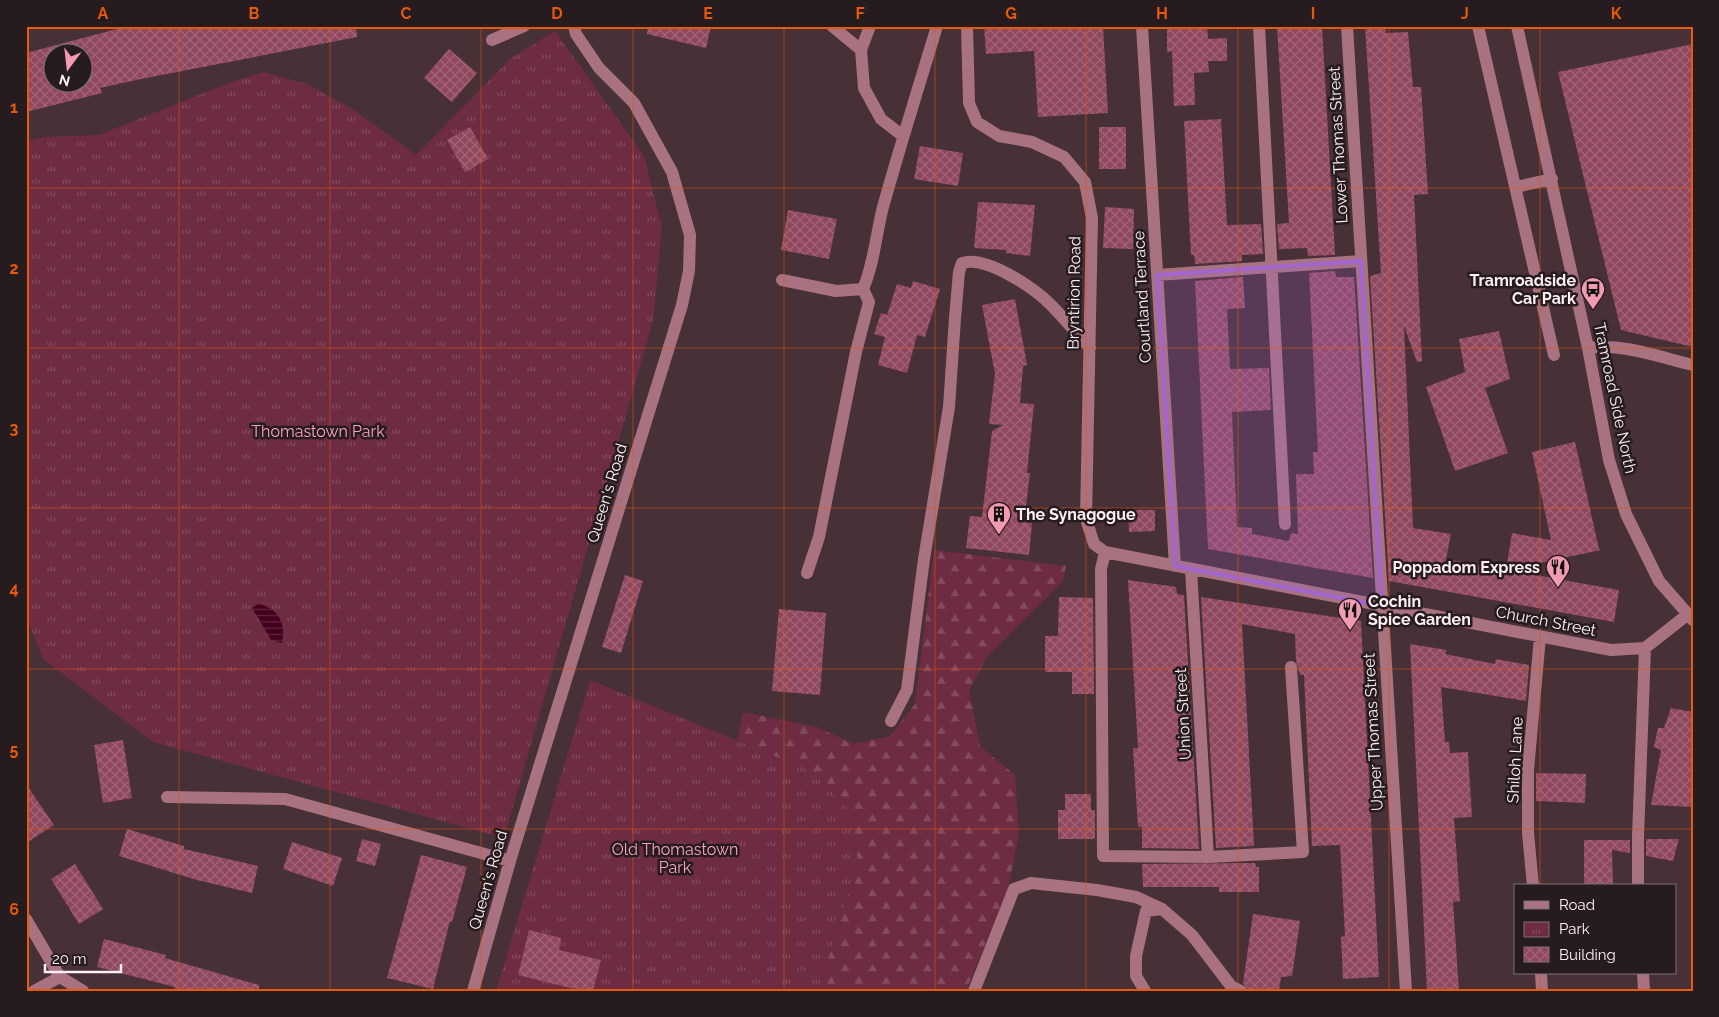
<svg xmlns="http://www.w3.org/2000/svg" width="1719" height="1017" font-family="Raleway,sans-serif">
<defs>
<pattern id="forest-firs" width="22" height="20" patternUnits="userSpaceOnUse" patternTransform="scale(1.25)"><rect width="22" height="20" fill="#6d2c41"/><path d="M5 1l3.5 6h-7zM16 11l3.5 6h-7z" fill="#834b5d"/></pattern>
<pattern id="park-tufts" width="24" height="20" patternUnits="userSpaceOnUse" patternTransform="scale(1.25)"><rect width="24" height="20" fill="#6d2c41"/><path d="M3 7l-1-3M5 7V3M7 7l1-3M15 17l-1-3M17 17v-4M19 17l1-3" fill="none" stroke="#834b5d"/></pattern>
<pattern id="water-rules" width="6" height="5" patternUnits="userSpaceOnUse" patternTransform="scale(1.25)"><rect width="6" height="5" fill="#43001d"/><path d="M0 2.5h6" fill="none" stroke="#5f263e"/></pattern>
<pattern id="building-cross-hatch" width="8" height="8" patternUnits="userSpaceOnUse" patternTransform="scale(1.25)"><rect width="8" height="8" fill="#90485e"/><path d="M0 0l8 8M0 8l8-8" fill="none" stroke="#a16376"/></pattern>
</defs>
<rect width="100%" height="100%" fill="#473036"/>
<path fill="url(#forest-firs)" d="M 934,550 L 1066,566 L 1063,581 L 986,658 L 969,690 L 980,746 L 1015,775 L 1019,834 L 1008,889 L 966,991 L 818,991 L 858,860 L 737,741 L 743,712 L 817,727 L 853,744 L 890,736 L 915,704 Z"/>
<path fill="url(#park-tufts)" d="M 555,31 L 644,156 L 662,227 L 653,321 L 504,838 L 153,742 L 44,660 L 26,617 L 26,141 L 43,137 L 99,135 L 231,82 L 264,72 L 307,84 L 354,110 L 416,155 L 510,59 Z
M 590,680 L 811,771 L 847,807 L 858,860 L 818,991 L 496,991 Z"/>
<path fill="url(#water-rules)" d="M 258,604 C 279,608 286,624 282,643 L 271,640 L 252,608 Z"/>
<path fill="url(#building-cross-hatch)" fill-rule="evenodd" d="M 128,26 L 356,26 L 357,37 L 141,79 L 100,88 L 102,93 L 26,112 L 26,53 ZM 52,52 L 82,52 L 82,82 L 52,82 Z
M 648,26 L 711,26 L 706,48 L 647,34 Z
M 984,26 L 1103,26 L 1108,113 L 1038,117 L 1034,51 L 986,54 Z
M 1277,26 L 1322,26 L 1335,255 L 1308,256 L 1307,248 L 1279,249 L 1277,224 L 1289,223 Z
M 1365,26 L 1386,26 L 1386,33 L 1408,32 L 1413,87 L 1421,87 L 1428,194 L 1414,195 L 1422,361 L 1417,362 L 1404,326 L 1413,528 L 1451,534 L 1446,559 L 1619,590 L 1614,622 L 1389,581 L 1370,276 L 1381,273 Z
M 1207,27 L 1208,39 L 1227,38 L 1227,61 L 1208,61 L 1209,72 L 1194,73 L 1195,105 L 1174,106 L 1172,51 L 1167,52 L 1167,28 Z
M 1693,44 L 1693,347 L 1621,330 L 1558,72 Z
M 449,49 L 477,73 L 452,102 L 424,78 Z
M 1221,119 L 1227,225 L 1261,224 L 1263,254 L 1242,255 L 1242,261 L 1195,264 L 1194,255 L 1191,255 L 1184,121 Z
M 470,127 L 488,159 L 465,172 L 447,140 Z
M 1099,127 L 1126,127 L 1126,169 L 1099,169 Z
M 920,146 L 963,153 L 958,186 L 914,179 Z
M 978,202 L 1035,205 L 1030,256 L 1006,253 L 1006,250 L 974,248 Z
M 1105,207 L 1134,209 L 1133,249 L 1103,248 Z
M 788,210 L 837,219 L 829,259 L 781,250 Z
M 1335,271 L 1336,277 L 1354,277 L 1373,578 L 1208,549 L 1195,281 L 1243,277 L 1245,308 L 1227,309 L 1230,369 L 1269,368 L 1271,410 L 1232,412 L 1237,527 L 1252,528 L 1252,534 L 1289,541 L 1291,533 L 1298,534 L 1296,474 L 1314,474 L 1313,452 L 1318,452 L 1309,273 Z
M 913,281 L 940,289 L 925,337 L 917,335 L 907,373 L 878,365 L 885,337 L 874,334 L 881,313 L 887,315 L 897,284 L 911,288 Z
M 1015,299 L 1027,365 L 1023,366 L 1020,403 L 1034,404 L 1027,473 L 1030,473 L 1024,522 L 1032,523 L 1029,555 L 966,548 L 970,516 L 982,517 L 992,431 L 1003,425 L 989,424 L 995,374 L 982,305 Z
M 1499,331 L 1510,379 L 1485,388 L 1508,453 L 1455,471 L 1426,387 L 1465,372 L 1459,339 Z
M 1575,442 L 1599,549 L 1601,550 L 1506,570 L 1512,533 L 1551,540 L 1532,452 Z
M 1128,510 L 1155,510 L 1155,531 L 1129,532 Z
M 625,575 L 643,581 L 621,653 L 602,647 Z
M 1128,580 L 1176,587 L 1177,594 L 1184,595 L 1199,849 L 1142,848 L 1142,827 L 1138,827 L 1133,748 L 1138,748 Z
M 1059,597 L 1093,598 L 1094,694 L 1072,694 L 1072,672 L 1045,672 L 1045,636 L 1058,636 Z
M 1201,597 L 1361,621 L 1379,977 L 1343,979 L 1341,937 L 1345,936 L 1340,845 L 1312,846 L 1304,675 L 1300,675 L 1296,661 L 1295,634 L 1242,624 L 1254,846 L 1216,848 Z
M 779,609 L 826,613 L 820,695 L 772,691 Z
M 1410,644 L 1447,650 L 1445,654 L 1495,664 L 1496,659 L 1529,665 L 1526,701 L 1441,687 L 1445,742 L 1449,742 L 1450,753 L 1468,752 L 1472,817 L 1454,818 L 1460,901 L 1453,902 L 1459,991 L 1427,991 Z
M 1671,708 L 1693,712 L 1693,807 L 1651,805 L 1661,750 L 1654,747 L 1658,728 L 1664,728 Z
M 123,740 L 132,798 L 103,803 L 94,745 Z
M 1536,773 L 1586,774 L 1585,803 L 1536,801 Z
M 26,784 L 54,825 L 26,843 Z
M 1065,794 L 1091,794 L 1091,810 L 1095,810 L 1095,839 L 1058,839 L 1058,810 L 1065,810 Z
M 127,829 L 184,846 L 184,849 L 258,866 L 252,893 L 197,880 L 119,856 Z
M 362,839 L 381,844 L 375,866 L 356,861 Z
M 1646,839 L 1679,839 L 1673,861 L 1646,856 Z
M 1584,840 L 1630,840 L 1630,853 L 1612,850 L 1613,886 L 1584,886 Z
M 292,842 L 342,858 L 333,886 L 283,869 Z
M 421,855 L 467,867 L 452,922 L 450,921 L 433,989 L 387,978 Z
M 1255,863 L 1256,867 L 1259,867 L 1259,892 L 1219,892 L 1219,887 L 1143,887 L 1142,864 Z
M 75,864 L 103,909 L 79,924 L 51,879 Z
M 1253,914 L 1300,921 L 1292,976 L 1281,977 L 1279,991 L 1249,991 L 1243,983 Z
M 529,930 L 561,938 L 559,950 L 601,960 L 593,991 L 582,991 L 518,975 Z
M 104,939 L 166,955 L 165,958 L 259,985 L 259,991 L 174,991 L 175,987 L 97,967 Z"/>
<g fill="none" stroke-linecap="round" stroke-linejoin="round">
<path stroke="#a97281" stroke-width="12" d="M 832,26 L 861,50
M 870,26 L 861,50 L 864,88 L 881,119 L 903,136
M 967,26 L 969,103 L 977,122 L 999,136 L 1032,142 L 1064,157 L 1085,182 L 1092,218 L 1086,519 L 1094,544 L 1105,552 L 1611,650 L 1645,648 L 1687,615
M 1142,26 L 1175,566
M 1259,26 L 1285,524
M 1347,26 L 1406,991
M 1478,26 L 1554,355
M 1517,26 L 1588,348 L 1609,460 L 1626,514 L 1659,581 L 1693,620
M 492,40 L 524,26
M 1516,187 L 1552,179
M 1157,275 L 1361,261
M 782,280 L 836,291 L 863,289 C 874,264 876,234 883,207 C 900,146 919,86 937,26
M 1588,348 C 1623,343 1659,357 1693,365
M 1105,552 L 1101,569 L 1103,856 L 1208,857 L 1303,852 L 1291,667
M 1191,569 L 1208,857
M 807,573 L 819,537 L 856,352 L 869,302 L 863,289
M 891,721 L 907,690 L 924,559 L 949,407 L 955,318 L 959,272 L 962,263 C 986,255 1034,288 1051,305 C 1064,318 1077,334 1090,348
M 167,797 L 285,799 L 510,861
M 1533,886 L 1528,833 L 1528,770 L 1540,637
M 1638,886 L 1638,837 L 1645,648
M 26,919 L 60,977 L 83,991
M 1541,973 L 1542,991
M 1643,973 L 1644,991
M 34,991 L 60,977
M 473,991 L 510,861 L 682,305 L 689,271 L 690,235 L 672,172 L 634,103 L 599,68 L 576,34 L 574,26
M 974,991 L 1014,889 L 1031,883 L 1097,890 L 1136,897 L 1162,909
M 1145,991 L 1136,976 L 1136,956 L 1146,911 L 1162,909 L 1192,935 L 1231,986 L 1241,991"/>
</g>
<path fill="#a266ce" fill-opacity="0.2" stroke="#a266ce" stroke-width="4" stroke-linejoin="round" d="M 1361,261 L 1382,606 L 1175,566 L 1157,275 Z"/>
<path fill="none" stroke="#e8590c" stroke-width="1" stroke-opacity="0.55" d="M 179,26 L 179,991M 330,26 L 330,991M 481,26 L 481,991M 633,26 L 633,991M 784,26 L 784,991M 935,26 L 935,991M 1086,26 L 1086,991M 1238,26 L 1238,991M 1389,26 L 1389,991M 1540,26 L 1540,886M 26,188 L 1693,188M 26,348 L 1693,348M 26,508 L 1693,508M 26,669 L 1693,669M 26,829 L 1693,829M 1540,973 L 1540,991"/>
<defs>
<g id="bus-pin" transform="scale(1.25)"><path d="M0 17L-7.5 6A9.5 9.5 0 1 1 7.5 6Z" fill="#f19ab2" stroke="#261b1e"/><path d="M-5-6H5V4H4V6H2V4H-2V6H-4V4H-5ZM-3.5-4V0h7V-4ZM-3.5 1.2v1.5H-2V1.2ZM2 1.2v1.5H3.5V1.2Z" fill="#111"/></g>
<g id="building-pin" transform="scale(1.25)"><path d="M0 17L-7.5 6A9.5 9.5 0 1 1 7.5 6Z" fill="#f19ab2" stroke="#261b1e"/><path d="M-4-6H4V6H1V3H-1V6H-4ZM-2.5-4.3h1.7v1.8h-1.7ZM.8-4.3h1.7v1.8H.8ZM-2.5-1h1.7V.8h-1.7ZM.8-1h1.7V.8H.8Z" fill="#111"/></g>
<g id="restaurant-pin" transform="scale(1.25)"><path d="M0 17L-7.5 6A9.5 9.5 0 1 1 7.5 6Z" fill="#f19ab2" stroke="#261b1e"/><path d="M-5-6h1v4h1v-4h1v4h1v-4h1v5L-1.5 .5V6h-2V.5L-5-1ZM5-6V6H3V1.5H1.5Q1.5-4 5-6Z" fill="#111"/></g>
</defs>
<g fill-rule="evenodd">
<use href="#bus-pin" x="1593" y="289"/>
<use href="#building-pin" x="999" y="514"/>
<use href="#restaurant-pin" x="1558" y="567"/>
<use href="#restaurant-pin" x="1350" y="610"/>
</g>
<g text-anchor="middle" dominant-baseline="central" stroke-width="5" stroke-linejoin="round" paint-order="stroke">
<g font-size="16" fill="#feeff2" stroke="#261b1e">
<text transform="translate(1338 145) rotate(-93)">Lower Thomas Street</text>
<text transform="translate(1074 293) rotate(-89)">Bryntirion Road</text>
<text transform="translate(1142 297) rotate(-93)">Courtland Terrace</text>
<text transform="translate(1615 398) rotate(78)">Tramroad Side North</text>
<text transform="translate(607 493) rotate(-73)">Queen's Road</text>
<text transform="translate(1546 621) rotate(11)">Church Street</text>
<text transform="translate(1183 714) rotate(-93)">Union Street</text>
<text transform="translate(1373 732) rotate(-93)">Upper Thomas Street</text>
<text transform="translate(1515 760) rotate(-87)">Shiloh Lane</text>
<text transform="translate(488 880) rotate(-74)">Queen's Road</text>
</g>
<g font-size="16" font-weight="bold" fill="#feeff2" stroke="#261b1e" text-anchor="end">
<text x="1576" y="280">Tramroadside<tspan x="1576" dy="18">Car Park</tspan></text>
<text x="1016" y="514" text-anchor="start">The Synagogue</text>
<text x="1540" y="567">Poppadom Express</text>
<text x="1368" y="601" text-anchor="start">Cochin<tspan x="1368" dy="18">Spice Garden</tspan></text>
</g>
<g font-size="16" fill="#f9a3bb" stroke="#261b1e">
<text x="318" y="431">Thomastown Park</text>
<text x="675" y="849">Old Thomastown<tspan x="675" dy="18">Park</tspan></text>
</g>
</g>
<rect width="1719" height="1017" fill="none" stroke="#261b1e" stroke-width="55"/>
<rect x="1514" y="884" width="162" height="90" fill="#261b1e" stroke="#7c7073"/>
<rect x="1524" y="901" width="25" height="8" fill="#a97281" stroke="#7c7073"/>
<text x="1559" y="910" font-size="15" fill="#feeff2">Road</text>
<rect x="1524" y="922" width="25" height="15" fill="url(#park-tufts)" stroke="#7c7073"/>
<text x="1559" y="934" font-size="15" fill="#feeff2">Park</text>
<rect x="1524" y="947" width="25" height="15" fill="url(#building-cross-hatch)" stroke="#7c7073"/>
<text x="1559" y="960" font-size="15" fill="#feeff2">Building</text>
<g transform="translate(68 68) rotate(195)"><circle r="24" fill="#261b1e" stroke="#7c7073"/>
<path d="M0-4L9 19L0 12L-9 19Z" fill="#f19ab2"/>
<text y="-8" font-size="14" font-weight="bold" text-anchor="middle" fill="#feeff2">N</text>
</g>
<path d="M45 964v8h76v-8" fill="none" stroke="#feeff2" stroke-width="2.5"/>
<text x="52" y="964" font-size="15" fill="#feeff2" stroke="#261b1e" stroke-width="4" paint-order="stroke">20 m</text>
<rect x="28" y="28" width="1664" height="962" fill="none" stroke="#e8590c" stroke-width="2"/>
<g font-size="16" text-anchor="middle" font-weight="bold" fill="#e8590c">
<text x="103" y="19">A</text>
<text x="254" y="19">B</text>
<text x="406" y="19">C</text>
<text x="557" y="19">D</text>
<text x="708" y="19">E</text>
<text x="860" y="19">F</text>
<text x="1011" y="19">G</text>
<text x="1162" y="19">H</text>
<text x="1313" y="19">I</text>
<text x="1465" y="19">J</text>
<text x="1616" y="19">K</text>
<text x="14" y="113">1</text>
<text x="14" y="274">2</text>
<text x="14" y="434">3</text>
<text x="14" y="594">4</text>
<text x="14" y="755">5</text>
<text x="14" y="915">6</text>
</g>
</svg>
